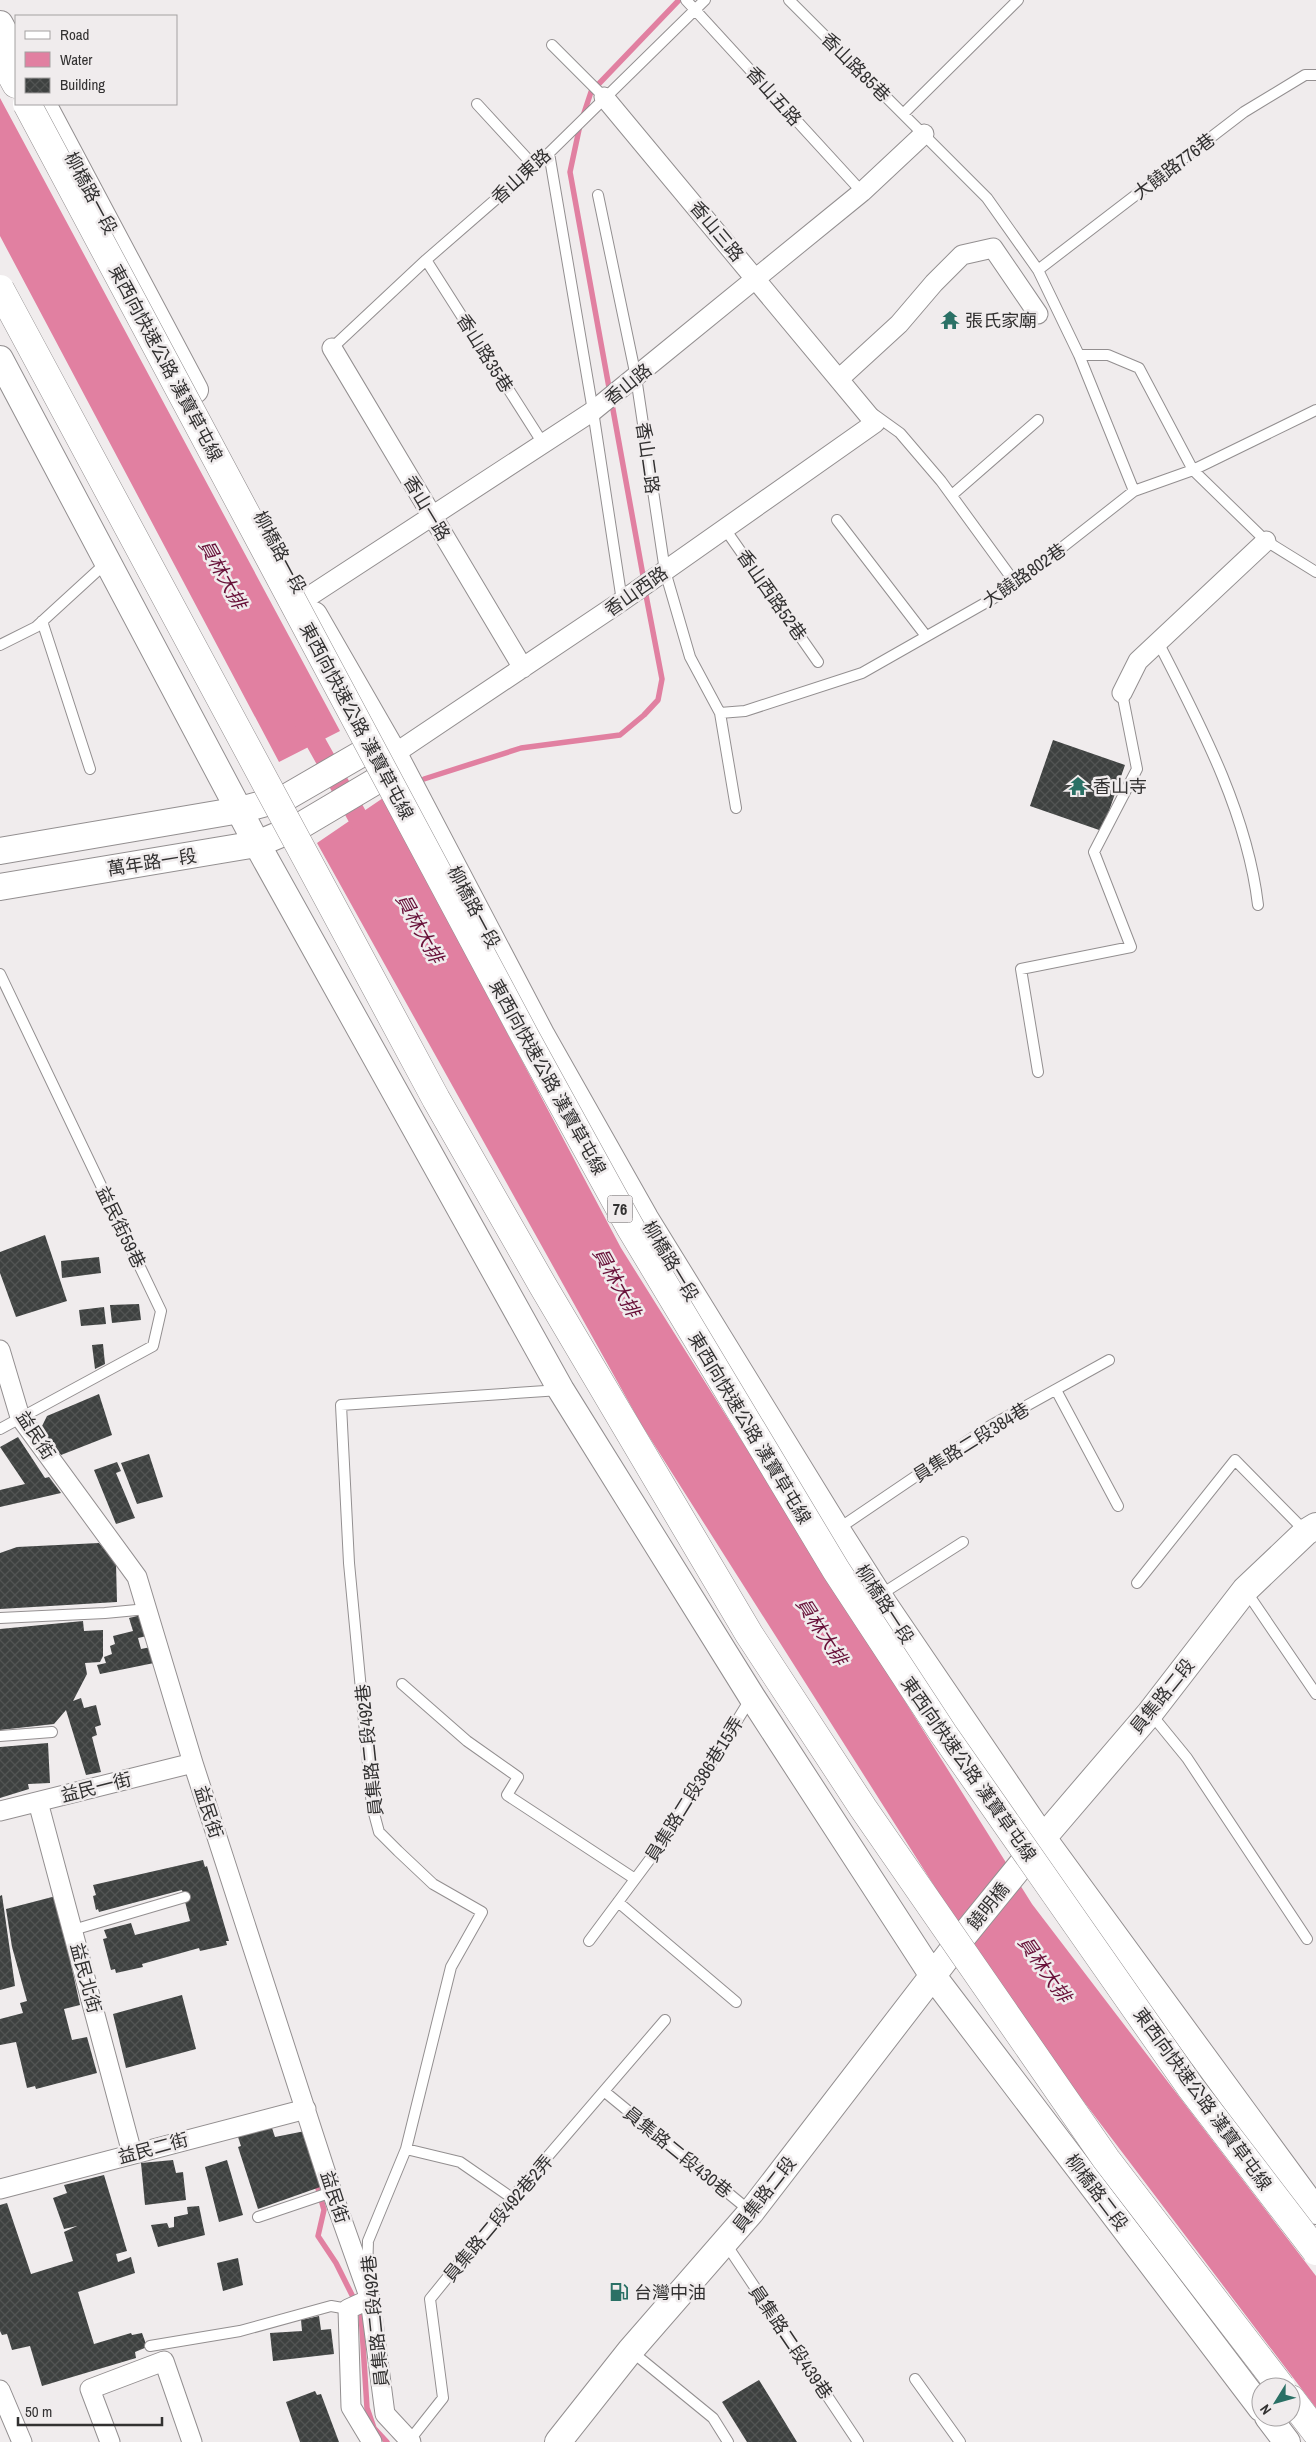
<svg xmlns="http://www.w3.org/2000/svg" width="1316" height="2442" font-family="'Archivo Narrow','Noto Sans TC',sans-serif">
<defs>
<pattern id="building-cross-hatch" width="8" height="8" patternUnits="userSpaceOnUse" patternTransform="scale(1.25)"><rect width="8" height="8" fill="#3e4140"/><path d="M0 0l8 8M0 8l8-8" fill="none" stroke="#525453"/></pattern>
</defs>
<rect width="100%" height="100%" fill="#f0eced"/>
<path fill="#e180a1" d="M 0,98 L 340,731 L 279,762 L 0,236 Z
M 383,798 L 621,1248 L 1032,1904 L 1316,2276 L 1316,2408 L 1006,1999 L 641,1424 L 317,843 Z"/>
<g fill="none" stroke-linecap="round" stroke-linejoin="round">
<path stroke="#e180a1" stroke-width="5.5" d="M 583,116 L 591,92 L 679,0
M 580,125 L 570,172 L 644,581
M 424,779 L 521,748 L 620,735 L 644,715 L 658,700 L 662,679 L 645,590
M 316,2181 L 324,2210 L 318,2236 L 336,2263 L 361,2313 L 367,2408 L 374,2428 L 387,2442"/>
<path stroke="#e180a1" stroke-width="20" d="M 304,721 L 370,839"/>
</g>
<path fill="url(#building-cross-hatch)" d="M 1053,740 L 1125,765 L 1102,831 L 1030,806 Z
M 45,1235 L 67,1301 L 16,1317 L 0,1273 L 0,1252 Z
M 99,1257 L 101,1273 L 62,1278 L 61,1261 Z
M 139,1304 L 141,1320 L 112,1323 L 110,1305 Z
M 104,1307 L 106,1324 L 81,1326 L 79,1310 Z
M 103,1344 L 105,1364 L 95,1369 L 92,1345 Z
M 99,1394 L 112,1435 L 61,1455 L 41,1428 L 47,1416 Z
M 18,1437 L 45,1478 L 49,1477 L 61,1493 L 0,1507 L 0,1490 L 25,1484 L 0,1447 Z
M 149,1454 L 163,1497 L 137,1504 L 121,1463 Z
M 117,1462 L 121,1471 L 116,1473 L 135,1518 L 116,1524 L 94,1470 Z
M 99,1543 L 116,1563 L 117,1602 L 0,1609 L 0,1553 L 17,1547 Z
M 141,1615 L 147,1636 L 138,1638 L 141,1649 L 151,1647 L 154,1663 L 100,1674 L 97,1665 L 106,1663 L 104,1657 L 112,1654 L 110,1646 L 115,1644 L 113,1636 L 133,1631 L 129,1618 Z
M 83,1621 L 84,1631 L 103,1630 L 103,1656 L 100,1662 L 85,1663 L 87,1674 L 73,1701 L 81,1698 L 84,1708 L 96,1705 L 101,1725 L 95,1727 L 97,1735 L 92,1737 L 101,1772 L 86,1775 L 66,1710 L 54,1724 L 0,1730 L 0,1629 Z
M 48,1743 L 50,1783 L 28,1784 L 29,1789 L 0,1798 L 0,1747 Z
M 203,1860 L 205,1867 L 207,1866 L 229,1941 L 226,1941 L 227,1945 L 200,1951 L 199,1948 L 142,1964 L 143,1967 L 116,1973 L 115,1969 L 111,1970 L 103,1939 L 107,1938 L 104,1930 L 131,1923 L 135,1935 L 190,1921 L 182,1890 L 99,1912 L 98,1909 L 96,1910 L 93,1896 L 96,1895 L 93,1885 Z
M 2,1895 L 15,1986 L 0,1990 L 0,1896 Z
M 56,1896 L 80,2005 L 64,2009 L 72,2040 L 87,2037 L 97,2073 L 36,2089 L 35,2086 L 27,2088 L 16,2042 L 0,2045 L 0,2019 L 23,2013 L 20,2003 L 27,2001 L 12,1947 L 6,1909 Z
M 182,1995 L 196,2049 L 126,2068 L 113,2014 Z
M 272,2128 L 275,2137 L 305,2131 L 323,2186 L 258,2209 L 238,2147 L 241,2146 L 238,2137 Z
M 173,2160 L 176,2173 L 183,2172 L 186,2200 L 145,2205 L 141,2163 Z
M 227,2160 L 243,2215 L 219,2222 L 205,2167 Z
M 104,2175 L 127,2251 L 116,2254 L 118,2262 L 131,2257 L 135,2273 L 78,2292 L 94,2344 L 131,2333 L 132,2335 L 142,2333 L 147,2347 L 135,2352 L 136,2358 L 42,2386 L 30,2346 L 12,2350 L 7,2334 L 2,2335 L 0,2331 L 0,2205 L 7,2203 L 31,2274 L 73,2261 L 64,2232 L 77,2226 L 64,2229 L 53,2198 L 67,2193 L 64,2185 Z
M 199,2206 L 205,2235 L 158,2247 L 151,2225 L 167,2223 L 169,2228 L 174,2227 L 174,2217 L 188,2214 L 187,2207 Z
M 238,2258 L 243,2285 L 223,2291 L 217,2263 Z
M 319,2316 L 321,2330 L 331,2329 L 334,2354 L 273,2361 L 270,2333 L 302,2331 L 301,2320 Z
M 759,2380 L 772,2401 L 797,2442 L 747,2442 L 722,2402 Z
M 315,2391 L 317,2395 L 321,2394 L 339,2442 L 300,2442 L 286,2402 Z"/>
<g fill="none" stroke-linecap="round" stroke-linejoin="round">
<g stroke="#938f90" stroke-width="12">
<path id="lane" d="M 686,0 L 862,192
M 789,0 L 987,198 L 1038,270 L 1079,355 L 1134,491
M 552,45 L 604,97
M 477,104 L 534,166
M 903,114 L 1018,0
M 549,153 L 593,411 L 622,601
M 598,195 L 636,377 L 665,571 L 690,657 L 720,713 L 736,808
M 426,260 L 544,445
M 1038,270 L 1244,112 L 1305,75 L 1316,75
M 332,348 L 426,260 L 549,153 L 705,0
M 1079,355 L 1108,355 L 1139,368 L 1193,470 L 1266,541 L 1316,572
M 875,415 L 900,433 L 941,481 L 1016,584
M 952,495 L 1038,420
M 837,520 L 926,636
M 725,529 L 818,662
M 42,621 L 90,769
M 1158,642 C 1200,724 1247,812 1258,905
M 0,645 L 36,627 L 107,562
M 720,713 L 745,711 L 862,673 L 1008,590 L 1134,491 L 1193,470 L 1316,410
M 0,974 L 161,1311 L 153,1346 L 0,1429
M 1038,1072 L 1021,969 L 1131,947 L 1094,852 L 1137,769 L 1122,693
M 1056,1390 L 1118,1506
M 838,1529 L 990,1426 L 1109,1360
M 1137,1583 L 1235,1460 L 1305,1531
M 1246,1591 L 1316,1694
M 880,1595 L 963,1542
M 0,1618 L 105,1613 L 147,1609
M 402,1684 L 467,1741 L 518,1777 L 507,1795 L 635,1879
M 1151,1714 L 1187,1758 L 1307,1939
M 0,1736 L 52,1732
M 618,1902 L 736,2002
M 73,1930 L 185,1897
M 589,1941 L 659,1847 L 751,1698
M 605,2092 L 750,2211
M 406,2149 L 460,2162 L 512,2198
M 258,2217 L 332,2192
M 726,2244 L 858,2442
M 367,2273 L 368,2241 L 406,2149 L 451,1967 L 482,1912 L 433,1884 L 398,1851 L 379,1832 L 372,1806 L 349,1563 L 341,1405 L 560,1390
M 150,2346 L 240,2331 L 331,2306 L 348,2309
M 631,2351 L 713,2418 L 728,2442
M 915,2379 L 960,2442
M 409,2441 L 443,2398 L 430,2299 L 512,2198 L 665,2020"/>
</g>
<g stroke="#938f90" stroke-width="21">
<path id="street" d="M 332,348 L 523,668
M 839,379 L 899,324 L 934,283 L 962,255 L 993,248 L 1038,314
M 305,599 L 593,411 L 862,192 L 924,134
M 1122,693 L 1138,661 L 1266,541
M 394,754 L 622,601 L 875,423 L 604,97
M 0,1350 L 20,1417 L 137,1577 L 193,1763 L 332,2192 L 370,2299 L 385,2414 L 411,2442
M 38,1802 L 132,2153
M 0,1811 L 193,1763
M 0,2189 L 306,2109
M 370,2299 L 348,2309 L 351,2407 L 372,2442
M 0,2390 L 22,2442
M 110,2442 L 90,2389 L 164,2361 L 192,2442"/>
</g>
<g stroke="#938f90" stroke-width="28">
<path id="secondary" d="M 0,24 L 16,54
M 43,104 L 195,390
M 0,359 L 257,844 L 561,1390 L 752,1697 L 933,1976 L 1261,2408
M 314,615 L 394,754 L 542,1036 L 645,1218 L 837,1530 L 884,1604 L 1043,1838 L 1316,2211
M 0,851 L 240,810 L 285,798 L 361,754 L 394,754
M 0,887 L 257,844 L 300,826 L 376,781 L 394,754
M 1268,2417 L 1287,2442
M 558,2442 L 630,2351 L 751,2212 L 961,1939 L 1043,1838 L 1150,1713 L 1245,1590 L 1306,1532 L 1316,1526"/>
</g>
<g stroke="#938f90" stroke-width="29">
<path id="highway" d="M 0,54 L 16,84
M 1291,2399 L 1316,2432"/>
</g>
<use href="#lane" stroke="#fff" stroke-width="10"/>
<use href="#street" stroke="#fff" stroke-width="19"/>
<use href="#secondary" stroke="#fff" stroke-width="26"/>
<use href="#highway" stroke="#fff" stroke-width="28"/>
<g stroke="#938f90" stroke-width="29" stroke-linecap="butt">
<path id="highway-bridge" d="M 27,104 L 526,1038 L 630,1227 L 836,1570 L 943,1733 L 1191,2088 L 1316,2251
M 0,289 L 436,1099 L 543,1286 L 749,1634 L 863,1808 L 1106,2159 L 1281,2387"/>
</g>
<use href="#highway-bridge" stroke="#fff" stroke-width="28"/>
</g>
<defs>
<g id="temple-bare" transform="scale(1.5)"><path d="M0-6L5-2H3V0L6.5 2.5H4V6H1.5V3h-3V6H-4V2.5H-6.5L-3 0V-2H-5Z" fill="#2a7065" stroke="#f0eced" stroke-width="2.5" paint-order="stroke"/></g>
<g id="fuel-bare" transform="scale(1.5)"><path d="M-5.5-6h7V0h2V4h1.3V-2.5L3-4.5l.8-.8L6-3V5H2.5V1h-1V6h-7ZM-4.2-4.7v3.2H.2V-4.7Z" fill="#2a7065" stroke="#f0eced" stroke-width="2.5" paint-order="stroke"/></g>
</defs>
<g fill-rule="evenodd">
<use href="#temple-bare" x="950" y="320"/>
<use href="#temple-bare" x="1078" y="786"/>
<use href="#fuel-bare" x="619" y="2292"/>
</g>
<g text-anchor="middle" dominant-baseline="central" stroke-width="5" stroke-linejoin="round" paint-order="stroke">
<rect fill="#f0eced" stroke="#6b6969" stroke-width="1" x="607.5" y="1195.5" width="25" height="27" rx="4"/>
<g font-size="16" font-weight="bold" fill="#323131">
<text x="620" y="1209">76</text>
</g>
<g font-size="18" fill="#323131" stroke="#f0eced">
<text transform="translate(856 67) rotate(45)">香山路85巷</text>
<text transform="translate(774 96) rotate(48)">香山五路</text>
<text transform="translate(1174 166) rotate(-37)">大饒路776巷</text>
<text transform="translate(521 176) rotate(-42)">香山東路</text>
<text transform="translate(91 193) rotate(62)">柳橋路一段</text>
<text transform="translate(717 231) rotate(50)">香山三路</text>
<text transform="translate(485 353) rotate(58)">香山路35巷</text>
<text transform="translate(166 363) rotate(62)">東西向快速公路 漢寶草屯線</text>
<text transform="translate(628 384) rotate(-39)">香山路</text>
<text transform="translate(648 458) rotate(82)">香山二路</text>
<text transform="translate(427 508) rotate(59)">香山一路</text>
<text transform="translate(280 552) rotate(62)">柳橋路一段</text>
<text transform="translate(1024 575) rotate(-35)">大饒路802巷</text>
<text transform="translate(636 591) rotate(-35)">香山西路</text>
<text transform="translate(772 595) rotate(55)">香山西路52巷</text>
<text transform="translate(357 721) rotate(62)">東西向快速公路 漢寶草屯線</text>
<text transform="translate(152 862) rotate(-9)">萬年路一段</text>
<text transform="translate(474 907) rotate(62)">柳橋路一段</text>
<text transform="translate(548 1077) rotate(61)">東西向快速公路 漢寶草屯線</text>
<text transform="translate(121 1227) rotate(64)">益民街59巷</text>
<text transform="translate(671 1261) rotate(59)">柳橋路一段</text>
<text transform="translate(750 1428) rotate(59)">東西向快速公路 漢寶草屯線</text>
<text transform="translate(36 1435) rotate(57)">益民街</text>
<text transform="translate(971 1442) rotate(-32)">員集路二段384巷</text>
<text transform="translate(885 1604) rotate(57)">柳橋路一段</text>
<text transform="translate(1162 1696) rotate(-51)">員集路二段</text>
<text transform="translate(369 1750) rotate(-96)">員集路二段492巷</text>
<text transform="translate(969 1769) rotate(55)">東西向快速公路 漢寶草屯線</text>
<text transform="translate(96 1787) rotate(-14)">益民一街</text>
<text transform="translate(694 1789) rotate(-58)">員集路二段386巷15弄</text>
<text transform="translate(209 1812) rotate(72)">益民街</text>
<text transform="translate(988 1906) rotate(-51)">饒明橋</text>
<text transform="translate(86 1978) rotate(75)">益民北街</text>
<text transform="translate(1203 2099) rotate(54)">東西向快速公路 漢寶草屯線</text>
<text transform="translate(153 2148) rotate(-15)">益民二街</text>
<text transform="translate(678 2152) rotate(39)">員集路二段430巷</text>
<text transform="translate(1097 2192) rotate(53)">柳橋路二段</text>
<text transform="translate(764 2194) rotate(-52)">員集路二段</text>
<text transform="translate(335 2197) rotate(72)">益民街</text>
<text transform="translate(498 2218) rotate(-50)">員集路二段492巷2弄</text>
<text transform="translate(375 2321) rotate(-96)">員集路二段492巷</text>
<text transform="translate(791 2342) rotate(56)">員集路二段439巷</text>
</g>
<g font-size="18" fill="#323131" stroke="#f0eced" text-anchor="start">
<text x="965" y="320">張氏家廟</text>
<text x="1093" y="786">香山寺</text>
<text x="634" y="2292">台灣中油</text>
</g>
<g font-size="19" font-style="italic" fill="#681139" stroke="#f0eced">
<text transform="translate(223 574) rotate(61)">員林大排</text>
<text transform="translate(420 928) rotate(61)">員林大排</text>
<text transform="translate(617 1282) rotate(61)">員林大排</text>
<text transform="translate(822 1631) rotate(57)">員林大排</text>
<text transform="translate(1045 1969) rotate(55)">員林大排</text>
</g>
</g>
<rect x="15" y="15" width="162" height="90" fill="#f0eced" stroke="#a4a1a2"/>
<rect x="25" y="31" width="25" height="8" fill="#ffffff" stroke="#a4a1a2"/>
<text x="60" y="40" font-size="15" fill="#323131">Road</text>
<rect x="25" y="52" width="25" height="15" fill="#e180a1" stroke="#a4a1a2"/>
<text x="60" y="65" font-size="15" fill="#323131">Water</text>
<rect x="25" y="78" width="25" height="15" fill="url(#building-cross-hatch)" stroke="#a4a1a2"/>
<text x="60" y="90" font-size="15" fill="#323131">Building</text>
<g transform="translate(1276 2402) rotate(233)"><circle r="24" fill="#f0eced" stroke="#a4a1a2"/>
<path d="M0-4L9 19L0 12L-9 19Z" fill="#2a7065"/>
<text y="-8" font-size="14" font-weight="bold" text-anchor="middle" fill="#323131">N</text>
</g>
<path d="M18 2417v8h144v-8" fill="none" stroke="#323131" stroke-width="2.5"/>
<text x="25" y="2417" font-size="15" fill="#323131" stroke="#f0eced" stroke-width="4" paint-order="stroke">50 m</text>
</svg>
